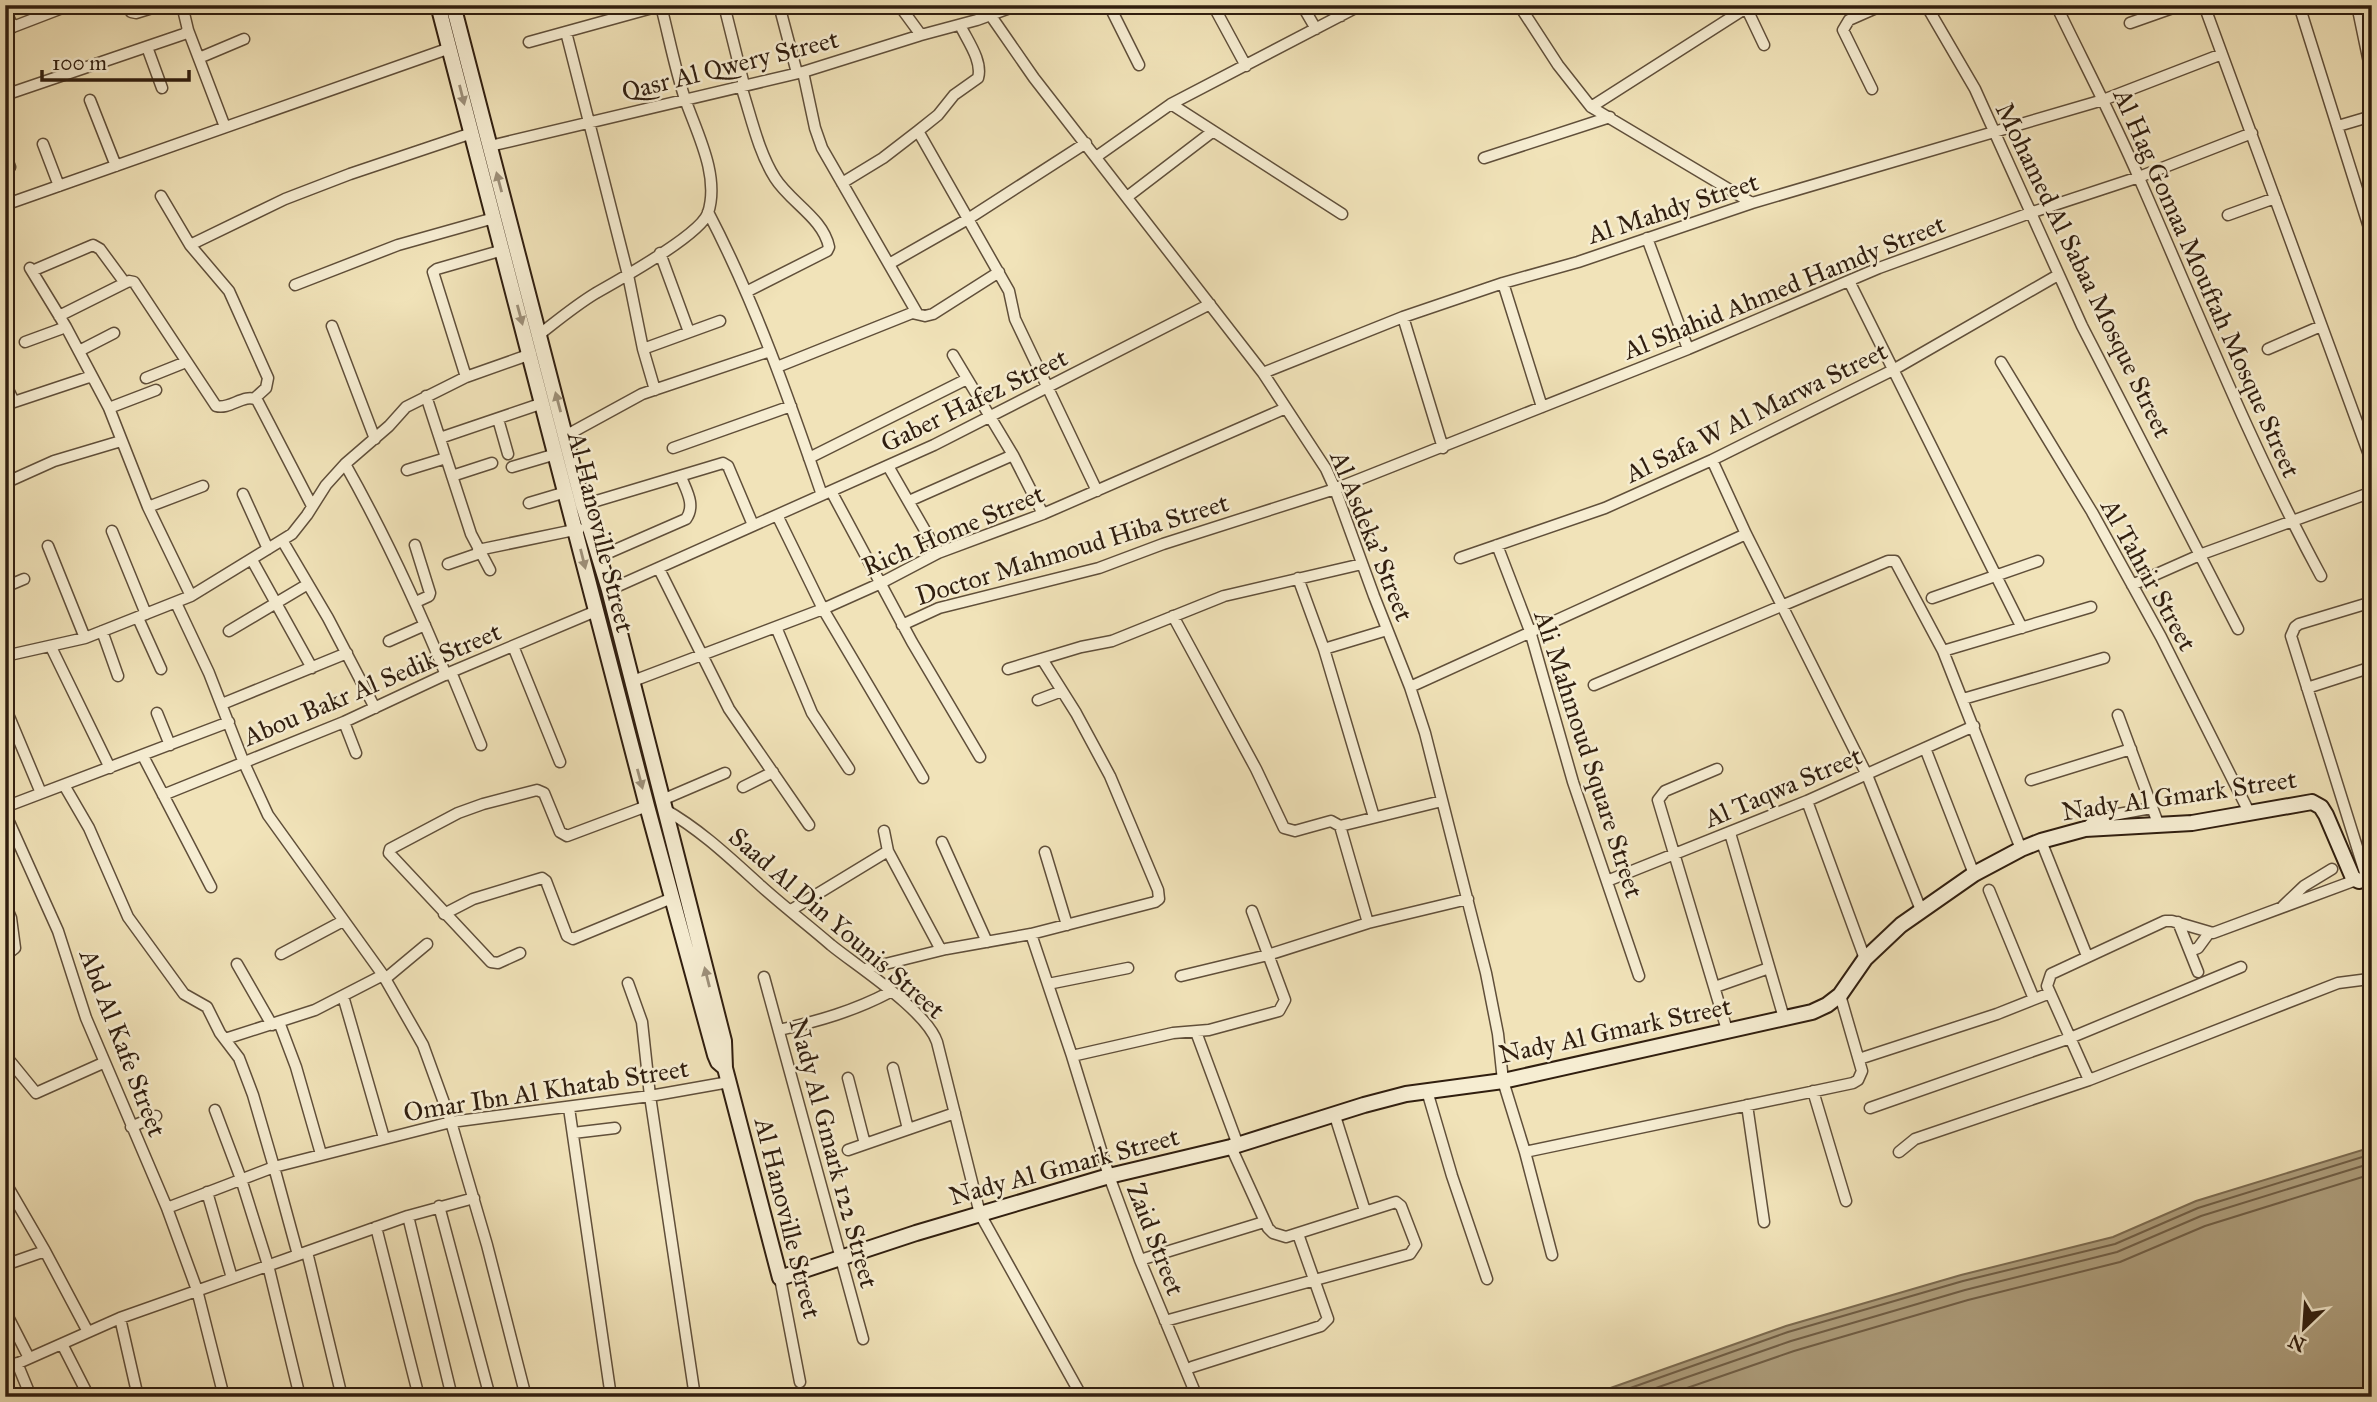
<svg xmlns="http://www.w3.org/2000/svg" width="2377" height="1402" font-family="'IM FELL Great Primer',serif">
<rect width="100%" height="100%" fill="#f1e3b9"/>
<filter id="stains"><feTurbulence type="fractalNoise" baseFrequency=".00286" numOctaves="4"/><feColorMatrix values="0 0 0 0 .2 0 0 0 0 .09 0 0 0 0 .02 0 0 0 .5 -.17"/></filter>
<radialGradient id="worn" r=".72"><stop offset=".6" stop-color="#630" stop-opacity="0"/><stop offset="1" stop-color="#630" stop-opacity=".3"/></radialGradient>
<path fill="#afa07f" stroke="#7c6c52" stroke-width="2" d="M 2372,1147 L 2372,1397 L 1585,1397 L 1786,1326 L 1961,1275 L 2113,1237 L 2196,1201 Z"/>
<g fill="none" stroke-linecap="round" stroke-linejoin="round">
<path stroke="#705f47" stroke-width="2" d="M 1605,1397 L 1788,1332 L 1963,1281 L 2115,1244 L 2198,1208 L 2372,1154
M 1630,1397 L 1791,1341 L 1965,1290 L 2117,1252 L 2201,1216 L 2372,1163
M 1661,1397 L 1794,1351 L 1968,1300 L 2120,1262 L 2205,1226 L 2372,1174"/>
<g stroke="#604f3a" stroke-width="13">
<path id="street" d="M 127,5 L 131,12 L 136,13 L 162,5
M 724,5 L 744,85
M 779,5 L 797,73
M 899,5 L 921,35
M 1109,5 L 1139,65
M 1213,5 L 1246,66
M 1302,5 L 1316,29
M 1334,5 L 1341,16
M 1519,5 L 1558,65 L 1591,107 L 1752,203
M 1745,5 L 1764,45
M 1926,5 L 1975,89 L 2082,326 L 2238,629
M 2056,5 C 2084,63 2114,120 2139,178 C 2198,312 2251,447 2321,576
M 2204,5 L 2372,463
M 2299,5 L 2372,237
M 2357,5 L 2372,77
M 5,10 L 13,27
M 991,16 L 1034,78 L 1263,373 L 1326,469 L 1335,489 L 1374,596 L 1410,687 L 1425,733 L 1486,973 L 1498,1034 L 1503,1081 L 1525,1152 L 1552,1255
M 2130,23 L 2181,5
M 5,30 L 70,5
M 188,30 L 225,127
M 566,32 L 628,275 L 643,349 L 655,390
M 529,42 L 663,5
M 147,47 L 162,88
M 199,58 L 244,39
M 803,72 L 815,128 L 822,148 L 917,313
M 741,86 C 751,116 758,151 775,178 C 790,202 823,218 829,247 L 827,251 L 746,292
M 1872,89 L 1843,30 L 1849,20 L 1883,5
M 5,95 L 184,34 L 188,30 L 182,5
M 90,100 L 116,166
M 1171,104 L 1342,214
M 1591,107 L 1746,8
M 2338,126 L 2372,116
M 918,131 L 1009,291 L 1015,319 L 1097,491
M 43,144 L 59,186
M 490,146 L 803,72 L 921,35 L 977,20 L 1018,5
M 5,154 L 10,167
M 1096,157 L 1171,104 L 1361,5
M 1484,158 L 1610,117
M 842,183 L 883,158 L 918,131 L 938,115 L 954,95 L 978,78 C 983,61 967,40 960,25
M 161,196 L 190,245 L 229,291 L 268,378 L 266,388 L 255,398
M 1127,197 L 1212,132
M 13,202 L 450,48
M 708,212 C 755,302 789,399 822,495
M 2228,215 L 2275,198
M 1647,238 L 1688,349
M 190,245 L 285,199 L 350,174 L 472,133
M 660,253 L 689,332
M 889,264 L 968,219 L 1086,143
M 30,268 L 66,327 L 109,408 L 148,507 L 191,596
M 32,271 L 93,245 L 100,249 L 125,283
M 1849,281 L 2022,628
M 1503,283 L 1542,407
M 295,285 L 398,245 L 494,218
M 59,316 L 129,281 L 134,282 L 216,406 C 230,410 244,393 257,400 L 312,506
M 1403,317 L 1443,448
M 332,326 L 375,439
M 540,334 C 558,320 576,305 596,293 C 619,280 700,235 708,213 C 720,176 697,133 685,99 C 675,69 669,37 661,6
M 25,342 L 66,327
M 643,349 L 720,321
M 2268,349 L 2321,326
M 79,351 L 114,333
M 953,355 L 1013,455 L 1043,514
M 2001,362 L 2092,512 L 2161,637 L 2250,814
M 777,367 L 912,313 L 925,316 L 933,314 L 999,272
M 1263,373 L 1403,317 L 1503,283 L 1578,262 L 1752,203 L 2103,100 L 2222,54
M 466,377 L 433,272 L 437,269 L 503,250
M 146,378 L 186,362
M 5,383 L 14,402
M 426,396 L 471,534 L 490,570
M 5,405 L 92,376
M 109,408 L 156,390
M 498,419 L 508,454
M 567,435 L 642,394 L 770,351
M 440,438 L 543,403
M 673,448 L 791,406
M 809,458 L 967,379
M 1712,460 L 1746,534 L 1867,775 L 1921,910
M 345,464 C 384,533 416,602 446,675
M 888,466 L 938,553
M 512,467 L 556,454
M 407,470 L 446,458
M 452,476 L 492,463
M 5,483 L 54,461 L 121,441
M 831,491 L 912,642 L 980,757
M 243,494 L 268,549
M 909,501 L 1013,455
M 529,503 L 566,492
M 583,505 L 723,463 L 728,466 L 753,525
M 148,507 L 203,486
M 777,515 L 823,609 L 923,778
M 112,531 L 146,614
M 282,540 L 328,618 L 375,708
M 415,545 L 430,593 L 429,596 L 416,602
M 1497,545 L 1530,631 L 1573,782 L 1639,976
M 48,546 L 85,638
M 478,550 L 579,529
M 599,557 L 686,519 C 696,505 686,490 681,477
M 1460,558 L 1605,508 L 1712,460 L 1893,370 L 2058,275
M 252,560 L 312,668
M 448,564 L 480,553
M 659,569 L 729,709 L 809,825
M 1298,578 L 1324,649 L 1374,817
M 2132,585 L 2202,554 L 2372,492
M 5,587 L 24,579
M 609,590 L 934,445 L 1210,304
M 1932,598 L 2038,561
M 176,603 L 209,673 L 244,763 L 268,815 L 383,975 L 423,1045 L 451,1122 L 487,1245 L 526,1397
M 1173,616 L 1256,769 L 1284,828 L 1295,831 L 1331,821 L 1340,826 L 1368,923
M 138,618 L 161,669
M 902,625 L 939,608 L 1099,568 L 1163,544 L 1335,489 L 1688,349 L 1879,268 L 2030,213 L 2139,177 L 2252,133
M 776,627 L 812,713 L 849,769
M 102,631 L 118,676
M 229,631 L 308,584
M 389,641 L 425,625
M 513,646 L 560,762
M 51,647 L 110,768
M 1324,649 L 1387,630
M 1943,651 L 2091,607
M 5,656 L 85,638 L 191,596 L 292,534 L 307,515 L 326,485 L 345,464 L 389,426 L 406,407 L 466,377 L 531,354
M 1008,669 L 1081,647 L 1112,641 L 1224,596 L 1362,564
M 2368,669 L 2372,683
M 451,672 L 481,745
M 633,681 L 823,609 L 879,584 L 938,553 L 1043,514 L 1286,408
M 1594,685 L 1888,561 L 1895,561 L 1943,651 L 2021,849
M 1410,687 L 1746,534
M 2307,688 L 2372,667
M 1963,699 L 2104,658
M 1038,700 L 1062,691
M 222,704 L 347,653
M 5,707 L 41,793
M 157,713 L 170,745
M 2118,715 L 2159,826
M 344,722 L 356,753
M 1925,748 L 1974,874
M 143,756 L 211,887
M 1717,769 L 1665,791 L 1658,800 L 1727,1030
M 2031,780 L 2131,749
M 64,785 L 89,828 L 128,917 L 184,994 L 207,1007 L 220,1033 L 239,1058 L 253,1095 L 274,1167 L 167,1208
M 743,787 L 773,772
M 163,795 L 344,722 L 451,672 L 596,611
M 662,800 L 725,773
M 1807,801 L 1865,959
M 5,807 L 229,722
M 664,809 C 701,830 730,858 761,886 C 783,906 808,925 831,945 C 858,967 926,1010 937,1042 L 980,1214 L 1082,1397
M 5,813 L 58,931 L 86,1018 L 167,1208 L 197,1290 L 224,1397
M 1340,826 L 1442,801
M 2085,829 L 2097,818 L 2151,808
M 884,831 L 888,851 L 941,950
M 1730,833 L 1784,1018
M 2041,841 L 2087,956
M 942,842 L 987,942
M 1045,852 L 1067,925
M 2367,879 L 2291,636 L 2295,627 L 2299,624 L 2372,602
M 1607,881 L 1807,801 L 1974,726
M 1989,890 L 2034,999
M 5,904 L 11,918 L 15,948 L 5,956
M 2283,906 L 2304,886 L 2332,869
M 791,910 L 888,851
M 444,914 L 473,899 L 542,878 L 546,881 L 567,936 L 573,939 L 672,898
M 2178,922 L 2198,972
M 1031,934 L 1072,1056 L 1109,1176 L 1140,1260 L 1197,1397
M 2190,951 L 2198,948 L 2209,933
M 520,953 L 498,963 L 491,962 L 389,853 L 390,849 L 458,813 L 483,804 L 537,790 L 544,793 L 560,832 L 567,836 L 647,806
M 281,954 L 343,921
M 237,964 L 272,1025
M 865,969 L 946,949 L 1031,934 L 1155,902 L 1159,899 L 1158,890 L 1110,776 L 1076,713 L 1042,659
M 1181,976 L 1268,955 L 1368,923 L 1468,899
M 764,977 L 863,1339
M 385,979 L 427,944
M 628,983 L 642,1022 L 650,1096 L 695,1397
M 1048,984 L 1128,968
M 1715,987 L 1769,968
M 343,996 L 384,1138
M 279,1022 L 296,1067 L 321,1154
M 779,1030 C 819,1021 854,1011 890,992
M 1196,1032 L 1238,1145
M 225,1039 L 315,1010 L 383,975
M 5,1055 L 36,1093 L 103,1063
M 1072,1056 L 1173,1033 L 1209,1030 L 1279,1011 L 1285,1000 L 1252,911
M 1859,1059 L 1997,1014 L 2050,993
M 893,1068 L 908,1129
M 848,1078 L 865,1144
M 2089,1080 L 2047,986 L 2051,974 L 2165,921 L 2172,921 L 2213,933 L 2356,880
M 1427,1091 L 1452,1176 L 1487,1279
M 1813,1091 L 1846,1201
M 1747,1105 L 1764,1222
M 569,1108 L 611,1397
M 1870,1108 L 2070,1038 L 2241,967
M 215,1110 L 241,1179 L 268,1265 L 300,1397
M 1335,1116 L 1365,1211
M 131,1127 L 156,1116
M 573,1133 L 615,1128
M 848,1150 L 955,1113
M 1525,1152 L 1853,1083 L 1858,1080 L 1862,1071 L 1840,995
M 1899,1152 L 1915,1139 L 2089,1080 L 2338,983 L 2369,979
M 5,1182 L 45,1251 L 88,1332
M 207,1192 L 232,1278
M 439,1206 L 490,1397
M 408,1216 L 452,1397
M 376,1227 L 419,1397
M 307,1252 L 342,1397
M 298,1255 L 408,1216 L 474,1198
M 1140,1260 L 1264,1222
M 5,1265 L 45,1251
M 780,1278 L 800,1382
M 5,1311 L 29,1358
M 120,1318 L 138,1397
M 1165,1321 L 1410,1254 L 1416,1245 L 1401,1206 L 1396,1202 L 1286,1237 L 1273,1233 L 1268,1228 L 1231,1147
M 62,1344 L 89,1397
M 17,1363 L 31,1397
M 1192,1367 L 1321,1326 L 1328,1319 L 1298,1234
M 5,1369 L 120,1318 L 298,1255 L 274,1167 L 451,1122 L 650,1096 L 729,1082"/>
</g>
<g stroke="#301e0f" stroke-width="18">
<path id="secondary" d="M 438,5 L 647,806 L 715,1055 L 718,1062 L 725,1068
M 453,5 L 583,505 L 609,590 L 724,1041 L 725,1068 L 780,1278 L 916,1233 L 1109,1176 L 1231,1147 L 1364,1105 L 1406,1094 L 1503,1081 L 1812,1012 L 1827,1005 L 1840,995 L 1865,959 L 1901,925 L 1974,874 L 2021,849 L 2041,841 L 2085,829 L 2192,823 L 2312,802 L 2321,807 L 2326,815 L 2353,878 L 2359,881 L 2372,878"/>
</g>
<use href="#street" stroke="#f6edd2" stroke-width="10"/>
<use href="#secondary" stroke="#f6edd2" stroke-width="14"/>
</g>
<defs><path id="oneway-solid" d="M-6-.8H1V-3.2L6.5 0L1 3.2V.8H-6Z" transform="scale(1.75)"/></defs>
<g fill="#9d907a">
<use href="#oneway-solid" transform="translate(462 95) rotate(76)"/>
<use href="#oneway-solid" transform="translate(499 182) rotate(-105)"/>
<use href="#oneway-solid" transform="translate(520 315) rotate(75)"/>
<use href="#oneway-solid" transform="translate(558 402) rotate(-105)"/>
<use href="#oneway-solid" transform="translate(583 559) rotate(76)"/>
<use href="#oneway-solid" transform="translate(640 779) rotate(75)"/>
<use href="#oneway-solid" transform="translate(707 977) rotate(-104)"/>
</g>
<g text-anchor="middle" dominant-baseline="central" stroke-width="5" stroke-linejoin="round" paint-order="stroke">
<g font-size="26" fill="#301e0f" stroke="#f6edd2">
<text transform="translate(730 65) rotate(-14)">Qasr Al Qwery Street</text>
<text transform="translate(1673 208) rotate(-18)">Al Mahdy Street</text>
<text transform="translate(2084 270) rotate(64)">Mohamed Al Sabaa Mosque Street</text>
<text transform="translate(2207 283) rotate(66)">Al Hag Gomaa Mouftah Mosque Street</text>
<text transform="translate(1784 287) rotate(-22)">Al Shahid Ahmed Hamdy Street</text>
<text transform="translate(974 400) rotate(-26)">Gaber Hafez Street</text>
<text transform="translate(1756 412) rotate(-26)">Al Safa W Al Marwa Street</text>
<text transform="translate(953 530) rotate(-23)">Rich Home Street</text>
<text transform="translate(601 532) rotate(76)">Al Hanoville Street</text>
<text transform="translate(1372 536) rotate(68)">Al Asdeka' Street</text>
<text transform="translate(1072 549) rotate(-17)">Doctor Mahmoud Hiba Street</text>
<text transform="translate(2149 575) rotate(61)">Al Tahrir Street</text>
<text transform="translate(372 684) rotate(-23)">Abou Bakr Al Sedik Street</text>
<text transform="translate(1589 754) rotate(72)">Ali Mahmoud Square Street</text>
<text transform="translate(1783 787) rotate(-23)">Al Taqwa Street</text>
<text transform="translate(2179 795) rotate(-8)">Nady Al Gmark Street</text>
<text transform="translate(837 923) rotate(41)">Saad Al Din Younis Street</text>
<text transform="translate(1615 1030) rotate(-12)">Nady Al Gmark Street</text>
<text transform="translate(123 1043) rotate(69)">Abd Al Kafe Street</text>
<text transform="translate(546 1090) rotate(-9)">Omar Ibn Al Khatab Street</text>
<text transform="translate(834 1153) rotate(75)">Nady Al Gmark 122 Street</text>
<text transform="translate(1064 1166) rotate(-15)">Nady Al Gmark Street</text>
<text transform="translate(788 1218) rotate(76)">Al Hanoville Street</text>
<text transform="translate(1156 1239) rotate(69)">Zaid Street</text>
</g>
</g>
<rect width="2377" height="1402" fill="none" stroke="#f1e3b9" stroke-width="28"/>
<rect x="7" y="7" width="2363" height="1388" fill="none" stroke="#301e0f" stroke-width="3.5"/>
<rect x="14" y="14" width="2349" height="1374" fill="none" stroke="#301e0f" stroke-width="2"/>
<g transform="translate(2304 1328) rotate(205)" stroke="#f6edd2" stroke-width="5" paint-order="stroke">
<path d="M0-5L12 26L0 18L-12 26Z" fill="#301e0f"/>
<text y="-10" font-size="19" font-weight="bold" text-anchor="middle" fill="#301e0f">N</text>
</g>
<path d="M42 70v10h147v-10" fill="none" stroke="#301e0f" stroke-width="3.5"/>
<text x="52" y="70" font-size="21" fill="#301e0f" stroke="#f6edd2" stroke-width="5" paint-order="stroke">100 m</text>
<rect width="100%" height="100%" filter="url(#stains)"/>
<rect width="100%" height="100%" fill="url(#worn)"/>
</svg>
